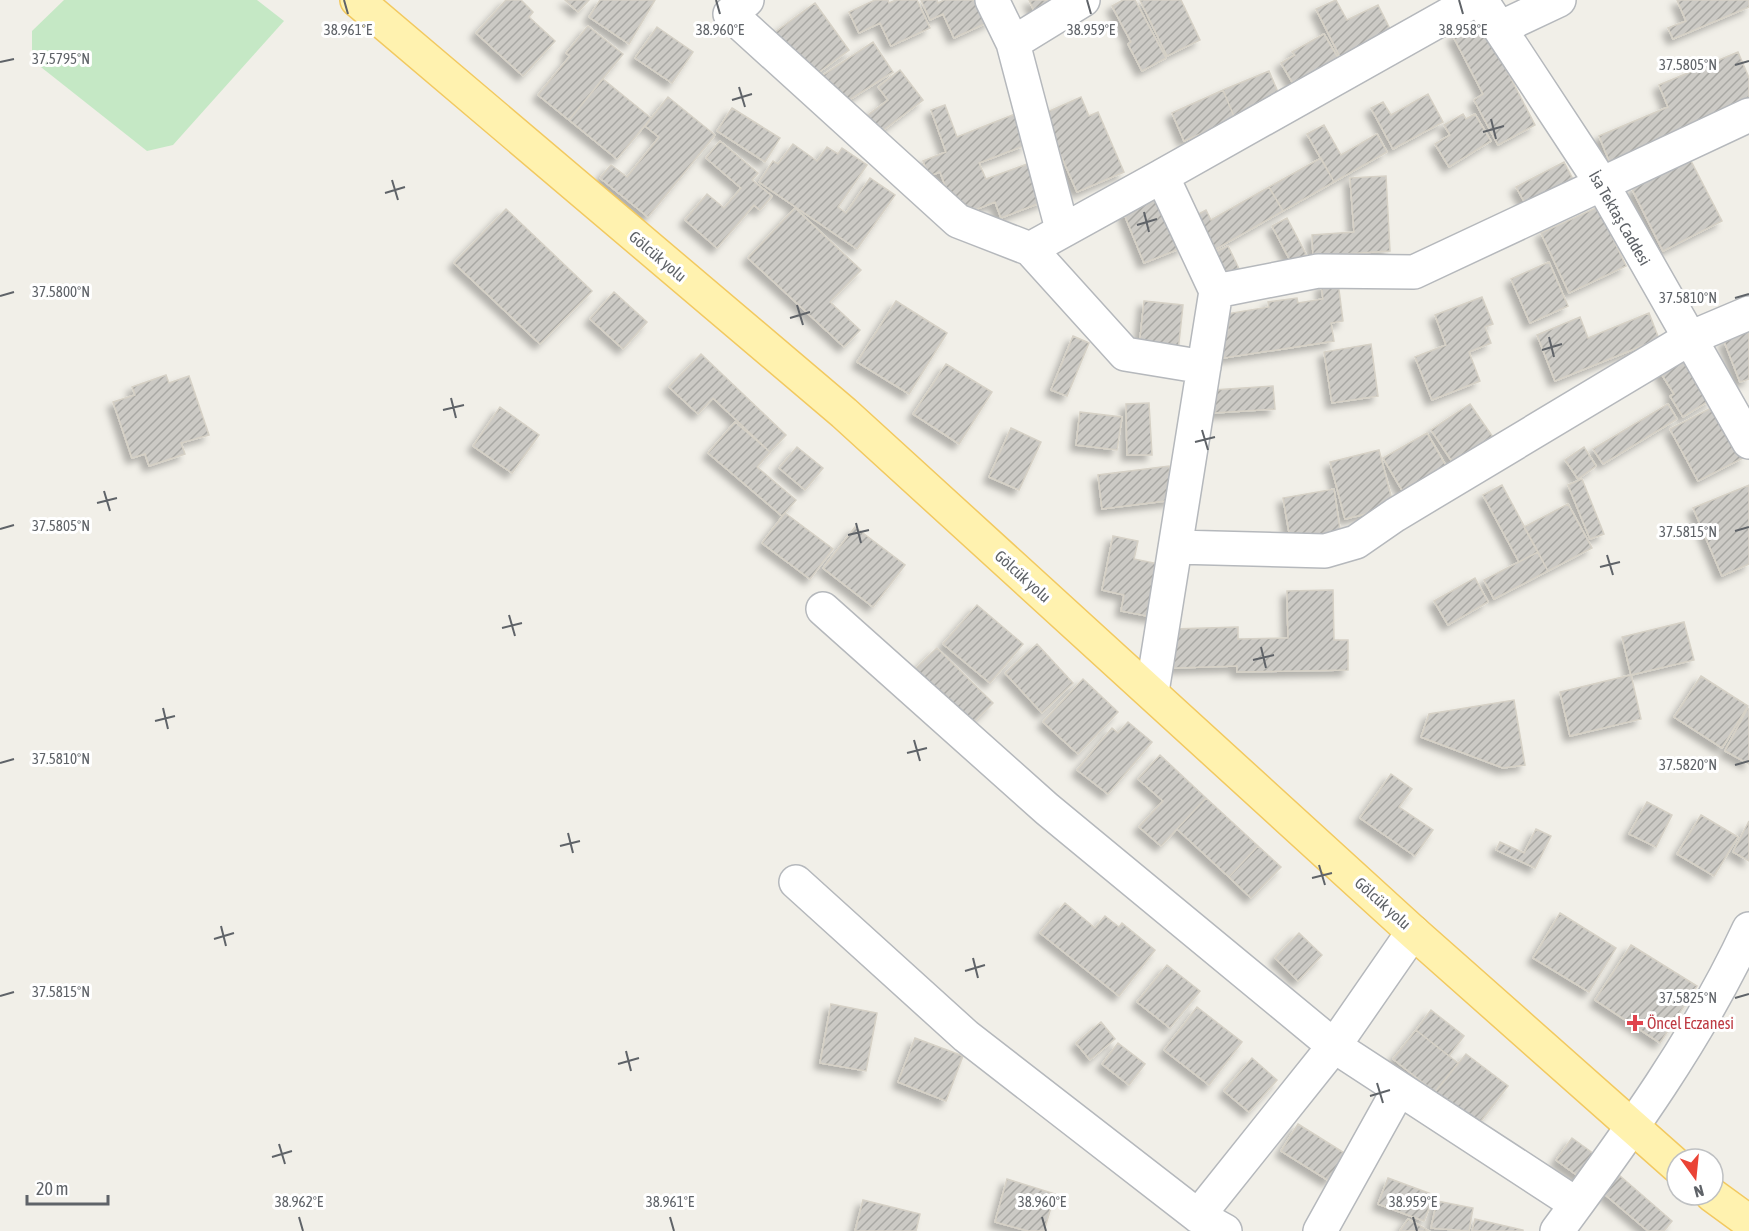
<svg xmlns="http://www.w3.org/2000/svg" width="1749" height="1231" font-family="'Asap Condensed',sans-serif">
<defs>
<pattern id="building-hatch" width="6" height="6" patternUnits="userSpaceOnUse" patternTransform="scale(1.5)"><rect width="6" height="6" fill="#cccac5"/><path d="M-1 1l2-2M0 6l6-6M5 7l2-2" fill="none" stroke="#a9a8a4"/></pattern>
<filter id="shadow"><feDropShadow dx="-5.5" dy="5.5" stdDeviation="3" flood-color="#0004"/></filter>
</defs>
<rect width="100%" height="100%" fill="#f1efe8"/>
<path fill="#c5e8c5" d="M 64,0 L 257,0 L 284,21 L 173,145 L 147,151 L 32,60 L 32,31 Z"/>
<path fill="url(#building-hatch)" stroke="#d6d1c6" stroke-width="1.5" filter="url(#shadow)" d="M 506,0 L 521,0 L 533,12 L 529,17 L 555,41 L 523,76 L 476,33 Z
M 565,0 L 589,0 L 578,12 Z
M 600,0 L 655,0 L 629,44 L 589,17 Z
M 875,0 L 888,0 L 889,3 L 896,0 L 917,0 L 930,28 L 891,46 L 880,23 L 859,33 L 849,12 Z
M 921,0 L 937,0 L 938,3 L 944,0 L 981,0 L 991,21 L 954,38 L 943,14 L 930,20 Z
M 1029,0 L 1069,0 L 1036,15 Z
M 1123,0 L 1135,0 L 1166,58 L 1142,71 L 1128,44 L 1131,42 L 1112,6 Z
M 1140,0 L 1181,0 L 1200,40 L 1167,56 Z
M 1336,0 L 1347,20 L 1378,5 L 1393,35 L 1342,61 L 1316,9 Z
M 1677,0 L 1749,0 L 1749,7 L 1673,39 L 1668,28 L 1686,21 Z
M 815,3 L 849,50 L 807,81 L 774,33 Z
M 1481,21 L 1535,125 L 1498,145 L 1474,100 L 1483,94 L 1453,36 Z
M 588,26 L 623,54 L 569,120 L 538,95 L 570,56 L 566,53 Z
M 657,27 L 693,52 L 672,83 L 635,58 Z
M 1324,34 L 1340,61 L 1295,87 L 1281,63 L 1295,55 L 1292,52 Z
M 873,42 L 893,72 L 840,106 L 820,77 Z
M 1738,52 L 1749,78 L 1749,104 L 1610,163 L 1599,136 L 1668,107 L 1659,85 Z
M 900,70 L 923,100 L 873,138 L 860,121 L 888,100 L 878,87 Z
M 1269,71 L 1281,99 L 1235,119 L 1223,90 Z
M 603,79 L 651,118 L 617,159 L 569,120 Z
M 1223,90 L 1235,119 L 1184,141 L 1172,113 Z
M 1428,94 L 1443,122 L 1393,149 L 1371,108 L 1383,102 L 1391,115 Z
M 668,97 L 715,135 L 648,217 L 600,178 L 611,165 L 627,177 L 659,137 L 645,126 Z
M 1081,97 L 1089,116 L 1098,112 L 1124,172 L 1077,192 L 1043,114 Z
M 945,105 L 957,137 L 1015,114 L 1026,145 L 979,163 L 986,179 L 1030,163 L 1045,201 L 1001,218 L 995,202 L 957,217 L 940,172 L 929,176 L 923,161 L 946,152 L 931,110 Z
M 732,108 L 780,138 L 765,162 L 717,131 Z
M 1463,114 L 1466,119 L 1475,114 L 1491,141 L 1449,167 L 1435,144 L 1450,135 L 1444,125 Z
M 1324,125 L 1341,155 L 1377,134 L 1387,152 L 1334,182 L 1307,134 Z
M 720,141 L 758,173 L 752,180 L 772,196 L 760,210 L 754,205 L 717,248 L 685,220 L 707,194 L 724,208 L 741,188 L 706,158 Z
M 793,144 L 817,161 L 827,147 L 838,154 L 842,148 L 867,165 L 838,207 L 846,213 L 870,178 L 895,195 L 857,249 L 759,182 L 773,161 L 778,164 Z
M 1321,158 L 1334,182 L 1283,211 L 1269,187 Z
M 1690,159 L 1722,221 L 1663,251 L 1632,189 Z
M 1564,162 L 1576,185 L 1529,210 L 1516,187 Z
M 1386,176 L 1390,251 L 1313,256 L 1312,235 L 1354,232 L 1350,178 Z
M 1269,187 L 1283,211 L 1209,253 L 1189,219 L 1206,210 L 1211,220 Z
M 1162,193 L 1184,247 L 1144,263 L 1122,209 Z
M 1598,207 L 1626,266 L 1569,293 L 1541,233 Z
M 795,208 L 861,270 L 830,302 L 860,330 L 844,347 L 748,258 Z
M 506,209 L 592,291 L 540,344 L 454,263 Z
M 1287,218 L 1308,258 L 1293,266 L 1272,226 Z
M 1228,246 L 1241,273 L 1225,281 L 1211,254 Z
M 1549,262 L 1568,306 L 1530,323 L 1511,279 Z
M 1338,282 L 1343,321 L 1331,323 L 1334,341 L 1224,358 L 1220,331 L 1228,330 L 1226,314 L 1269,307 L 1268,302 L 1297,298 L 1298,303 L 1323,299 L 1321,285 Z
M 614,292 L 647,322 L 623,349 L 590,319 Z
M 1482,297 L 1493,324 L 1485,327 L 1491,343 L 1469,352 L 1480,381 L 1432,400 L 1415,357 L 1446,345 L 1435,315 Z
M 896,301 L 947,333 L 909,394 L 857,362 Z
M 1144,301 L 1183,305 L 1178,352 L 1139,348 Z
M 1649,313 L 1659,339 L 1555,381 L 1537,335 L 1580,317 L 1588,338 Z
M 1749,330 L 1749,379 L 1740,382 L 1724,341 Z
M 1073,336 L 1089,343 L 1067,396 L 1051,390 Z
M 1371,344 L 1378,396 L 1332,403 L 1324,352 Z
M 1682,351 L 1712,399 L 1683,417 L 1670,396 L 1674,394 L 1657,367 Z
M 701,354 L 786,435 L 770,452 L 713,398 L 698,414 L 669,387 Z
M 946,364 L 992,392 L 959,444 L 913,414 Z
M 166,375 L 169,383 L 189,376 L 209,435 L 181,443 L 185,454 L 149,466 L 145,454 L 132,458 L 113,402 L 135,395 L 132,387 Z
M 1273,386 L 1275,409 L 1214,413 L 1213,390 Z
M 1149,403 L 1152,455 L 1127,455 L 1126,404 Z
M 1470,404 L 1495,440 L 1455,466 L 1431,430 Z
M 1668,404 L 1677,419 L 1603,464 L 1593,449 Z
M 1717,405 L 1745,457 L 1698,481 L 1670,429 Z
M 500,407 L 539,435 L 512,473 L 473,446 Z
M 1080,412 L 1122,417 L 1117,450 L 1076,445 Z
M 735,422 L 770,452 L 757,467 L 796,500 L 782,516 L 708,453 Z
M 1011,428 L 1041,442 L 1019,490 L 989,477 Z
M 1427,433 L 1449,471 L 1406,497 L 1383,458 Z
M 797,447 L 823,468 L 805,490 L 779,468 Z
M 1584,447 L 1596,466 L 1578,479 L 1565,460 Z
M 1379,450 L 1394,507 L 1345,519 L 1330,462 Z
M 1169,466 L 1173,500 L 1102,509 L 1098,475 Z
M 1582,479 L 1604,534 L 1590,539 L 1568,485 Z
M 1502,485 L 1538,552 L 1519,562 L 1483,495 Z
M 1749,485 L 1749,564 L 1722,576 L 1693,508 Z
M 1334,489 L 1341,536 L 1291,544 L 1283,498 Z
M 1568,504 L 1592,548 L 1548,571 L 1524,527 Z
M 785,513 L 833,549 L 810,579 L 762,543 Z
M 855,527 L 905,565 L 873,607 L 823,568 Z
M 1113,536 L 1138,541 L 1134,559 L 1169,566 L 1157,618 L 1121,611 L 1124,595 L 1102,590 Z
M 1538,552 L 1548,571 L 1494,599 L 1484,580 Z
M 1475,578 L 1488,602 L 1448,625 L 1434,601 Z
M 1333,590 L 1334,640 L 1348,640 L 1348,670 L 1237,672 L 1237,666 L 1174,668 L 1173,629 L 1238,627 L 1238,639 L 1288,638 L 1287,591 Z
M 977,605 L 1023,644 L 990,683 L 943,644 Z
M 1684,622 L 1694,660 L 1631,675 L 1622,637 Z
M 1037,644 L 1073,683 L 1042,713 L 1005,673 Z
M 937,648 L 993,703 L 967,729 L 911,673 Z
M 1631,675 L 1641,719 L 1570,736 L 1560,692 Z
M 1701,676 L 1748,706 L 1722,748 L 1674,717 Z
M 1083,679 L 1118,712 L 1078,754 L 1043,722 Z
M 1514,700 L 1525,765 L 1503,768 L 1421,737 L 1429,714 Z
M 1748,708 L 1749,709 L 1749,764 L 1725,751 Z
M 1128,722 L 1152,742 L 1108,794 L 1077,770 L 1112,728 L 1118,733 Z
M 1160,755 L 1206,798 L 1161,846 L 1139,827 L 1163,801 L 1138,779 Z
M 1391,774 L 1412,789 L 1399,807 L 1433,830 L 1415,856 L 1360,818 Z
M 1206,798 L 1258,846 L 1229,877 L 1177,829 Z
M 1647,802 L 1672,815 L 1656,847 L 1629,834 Z
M 1701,815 L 1738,837 L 1714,876 L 1677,854 Z
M 1749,821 L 1749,861 L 1733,852 Z
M 1536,829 L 1551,836 L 1535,868 L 1496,850 L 1500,842 L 1524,853 Z
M 1258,846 L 1281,867 L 1251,898 L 1229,877 Z
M 1065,903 L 1095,928 L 1105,916 L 1119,927 L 1122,923 L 1155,950 L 1119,996 L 1040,933 Z
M 1560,913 L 1616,948 L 1589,992 L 1533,958 Z
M 1299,933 L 1322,955 L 1298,981 L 1275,958 Z
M 1631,945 L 1697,986 L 1660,1043 L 1595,1000 Z
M 1167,965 L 1200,991 L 1170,1028 L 1137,1002 Z
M 831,1004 L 877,1013 L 866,1071 L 820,1063 Z
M 1197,1007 L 1242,1042 L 1209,1085 L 1164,1050 Z
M 1431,1010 L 1464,1036 L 1449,1056 L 1416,1030 Z
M 1101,1022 L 1115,1039 L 1090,1060 L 1076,1043 Z
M 1416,1030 L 1458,1063 L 1435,1092 L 1393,1059 Z
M 915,1038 L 963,1056 L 946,1101 L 898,1082 Z
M 1118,1043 L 1145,1064 L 1129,1085 L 1102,1064 Z
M 1466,1054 L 1508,1086 L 1478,1125 L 1435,1092 Z
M 1252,1058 L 1277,1080 L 1249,1112 L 1224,1091 Z
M 1298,1124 L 1346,1154 L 1329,1181 L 1281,1151 Z
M 1572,1138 L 1601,1159 L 1585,1181 L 1556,1160 Z
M 1619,1175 L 1672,1221 L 1664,1231 L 1648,1231 L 1603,1193 Z
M 1388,1178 L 1434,1195 L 1424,1221 L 1378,1204 Z
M 1007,1179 L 1055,1194 L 1044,1231 L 1028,1231 L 995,1222 Z
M 863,1200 L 920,1214 L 916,1231 L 855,1231 Z
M 1437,1201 L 1473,1208 L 1469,1231 L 1431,1228 Z
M 1408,1219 L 1429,1231 L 1400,1231 Z
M 1475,1219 L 1523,1230 L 1523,1231 L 1472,1231 Z"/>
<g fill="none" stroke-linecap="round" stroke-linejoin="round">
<g stroke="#b5b8bc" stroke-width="36">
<path id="minor" d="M 747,0 L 730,14 L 958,221 L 1030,249
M 992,0 L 1013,43 L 1062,229
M 1475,0 L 1162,176 L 1216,291 L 1318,271 L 1414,272 L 1749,115
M 1481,0 L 1602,184 L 1749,442
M 1500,28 L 1559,0
M 1013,43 L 1083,0
M 1162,176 L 1030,249 L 1125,354 L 1204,367
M 1176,547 L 1325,551 L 1356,542 L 1395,515 L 1690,338 L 1749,313
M 823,609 L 1047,809 L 1334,1046 L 1576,1204
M 1152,692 L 1216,291
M 796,882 L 966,1036 L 1198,1216 L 1225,1231
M 1198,1216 L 1334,1046 L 1413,932
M 1320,1231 L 1399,1089
M 1557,1231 C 1628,1135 1699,1037 1749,929"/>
</g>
<g stroke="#f2c960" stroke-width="36">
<path id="major" d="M 357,0 L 844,413 L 1413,932 L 1677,1166
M 1712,1195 L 1749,1222"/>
</g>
<use href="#minor" stroke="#fff" stroke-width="33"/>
<use href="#major" stroke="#fff2af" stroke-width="33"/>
</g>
<path fill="none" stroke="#5f6368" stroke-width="2" d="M 344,0 L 348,14M 716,0 L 720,14M 1087,0 L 1091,14M 1459,0 L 1463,14M 0,62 L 14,59M 1735,65 L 1749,61M 739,87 L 745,107M 732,100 L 752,94M 1491,119 L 1496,139M 1483,132 L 1504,126M 392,180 L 398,200M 385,193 L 405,187M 1144,212 L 1149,232M 1137,225 L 1157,219M 0,296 L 14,292M 1735,298 L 1749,294M 797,305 L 803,325M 790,318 L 810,312M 1549,337 L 1554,357M 1542,350 L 1562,344M 451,398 L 456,418M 443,410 L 464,405M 1202,430 L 1208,450M 1195,442 L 1215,437M 104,491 L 110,511M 97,503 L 117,498M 856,523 L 861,543M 0,529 L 14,525M 1735,531 L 1749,527M 848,535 L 869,530M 1607,555 L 1613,575M 1600,567 L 1620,562M 509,615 L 515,636M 502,628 L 522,623M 1261,647 L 1266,668M 1253,660 L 1274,655M 163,708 L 168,729M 155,721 L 175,716M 914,740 L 920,761M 907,753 L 927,748M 0,763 L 14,759M 1735,765 L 1749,761M 568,833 L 573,853M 560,846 L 580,841M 1319,865 L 1325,885M 1312,878 L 1332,873M 221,926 L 226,946M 214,939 L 234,933M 973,958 L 978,978M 965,971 L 985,965M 0,996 L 14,992M 1735,998 L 1749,994M 626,1051 L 631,1071M 618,1064 L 639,1058M 1377,1083 L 1383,1103M 1370,1096 L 1390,1090M 279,1144 L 285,1164M 272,1157 L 292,1151M 299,1217 L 303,1231M 670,1217 L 674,1231M 1042,1217 L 1046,1231M 1413,1217 L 1417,1231"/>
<path fill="#e0444e" stroke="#fff" stroke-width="2" d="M1632 1014h6v6h6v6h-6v6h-6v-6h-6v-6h6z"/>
<g text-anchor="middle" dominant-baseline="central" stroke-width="6" stroke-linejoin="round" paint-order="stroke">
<g font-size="16" fill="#5f6368" stroke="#fff">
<text transform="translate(1620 218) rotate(60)">İsa Tektaş Caddesi</text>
<text transform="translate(658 256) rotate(40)">Gölcük yolu</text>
<text transform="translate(1023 576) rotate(42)">Gölcük yolu</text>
<text transform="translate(1383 903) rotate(42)">Gölcük yolu</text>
</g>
<g font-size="16" fill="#be3a42" stroke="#fff" text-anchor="start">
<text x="1647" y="1023">Öncel Eczanesi</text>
</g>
</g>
<g font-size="15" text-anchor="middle" fill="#5f6368" stroke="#fff" stroke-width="6" stroke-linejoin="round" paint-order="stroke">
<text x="348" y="35">38.961°E</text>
<text x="720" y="35">38.960°E</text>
<text x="1091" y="35">38.959°E</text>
<text x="1463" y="35">38.958°E</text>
<text x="61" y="64">37.5795°N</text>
<text x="1688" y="70">37.5805°N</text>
<text x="61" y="297">37.5800°N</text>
<text x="1688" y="303">37.5810°N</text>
<text x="61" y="531">37.5805°N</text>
<text x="1688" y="537">37.5815°N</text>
<text x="61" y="764">37.5810°N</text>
<text x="1688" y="770">37.5820°N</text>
<text x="61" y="997">37.5815°N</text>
<text x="1688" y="1003">37.5825°N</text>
<text x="299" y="1207">38.962°E</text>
<text x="670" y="1207">38.961°E</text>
<text x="1042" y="1207">38.960°E</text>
<text x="1413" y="1207">38.959°E</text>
</g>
<g transform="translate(1695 1177) rotate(165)"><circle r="28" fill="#ffffff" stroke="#bfc1c3" stroke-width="1.5"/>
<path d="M0-4.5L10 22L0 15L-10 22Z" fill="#ea4335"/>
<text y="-9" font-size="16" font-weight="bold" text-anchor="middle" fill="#5f6368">N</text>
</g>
<path d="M27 1195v9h81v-9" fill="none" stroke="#5f6368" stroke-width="3"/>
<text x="36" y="1195" font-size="18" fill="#5f6368" stroke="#ffffff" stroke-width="4.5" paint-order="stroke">20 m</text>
</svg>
